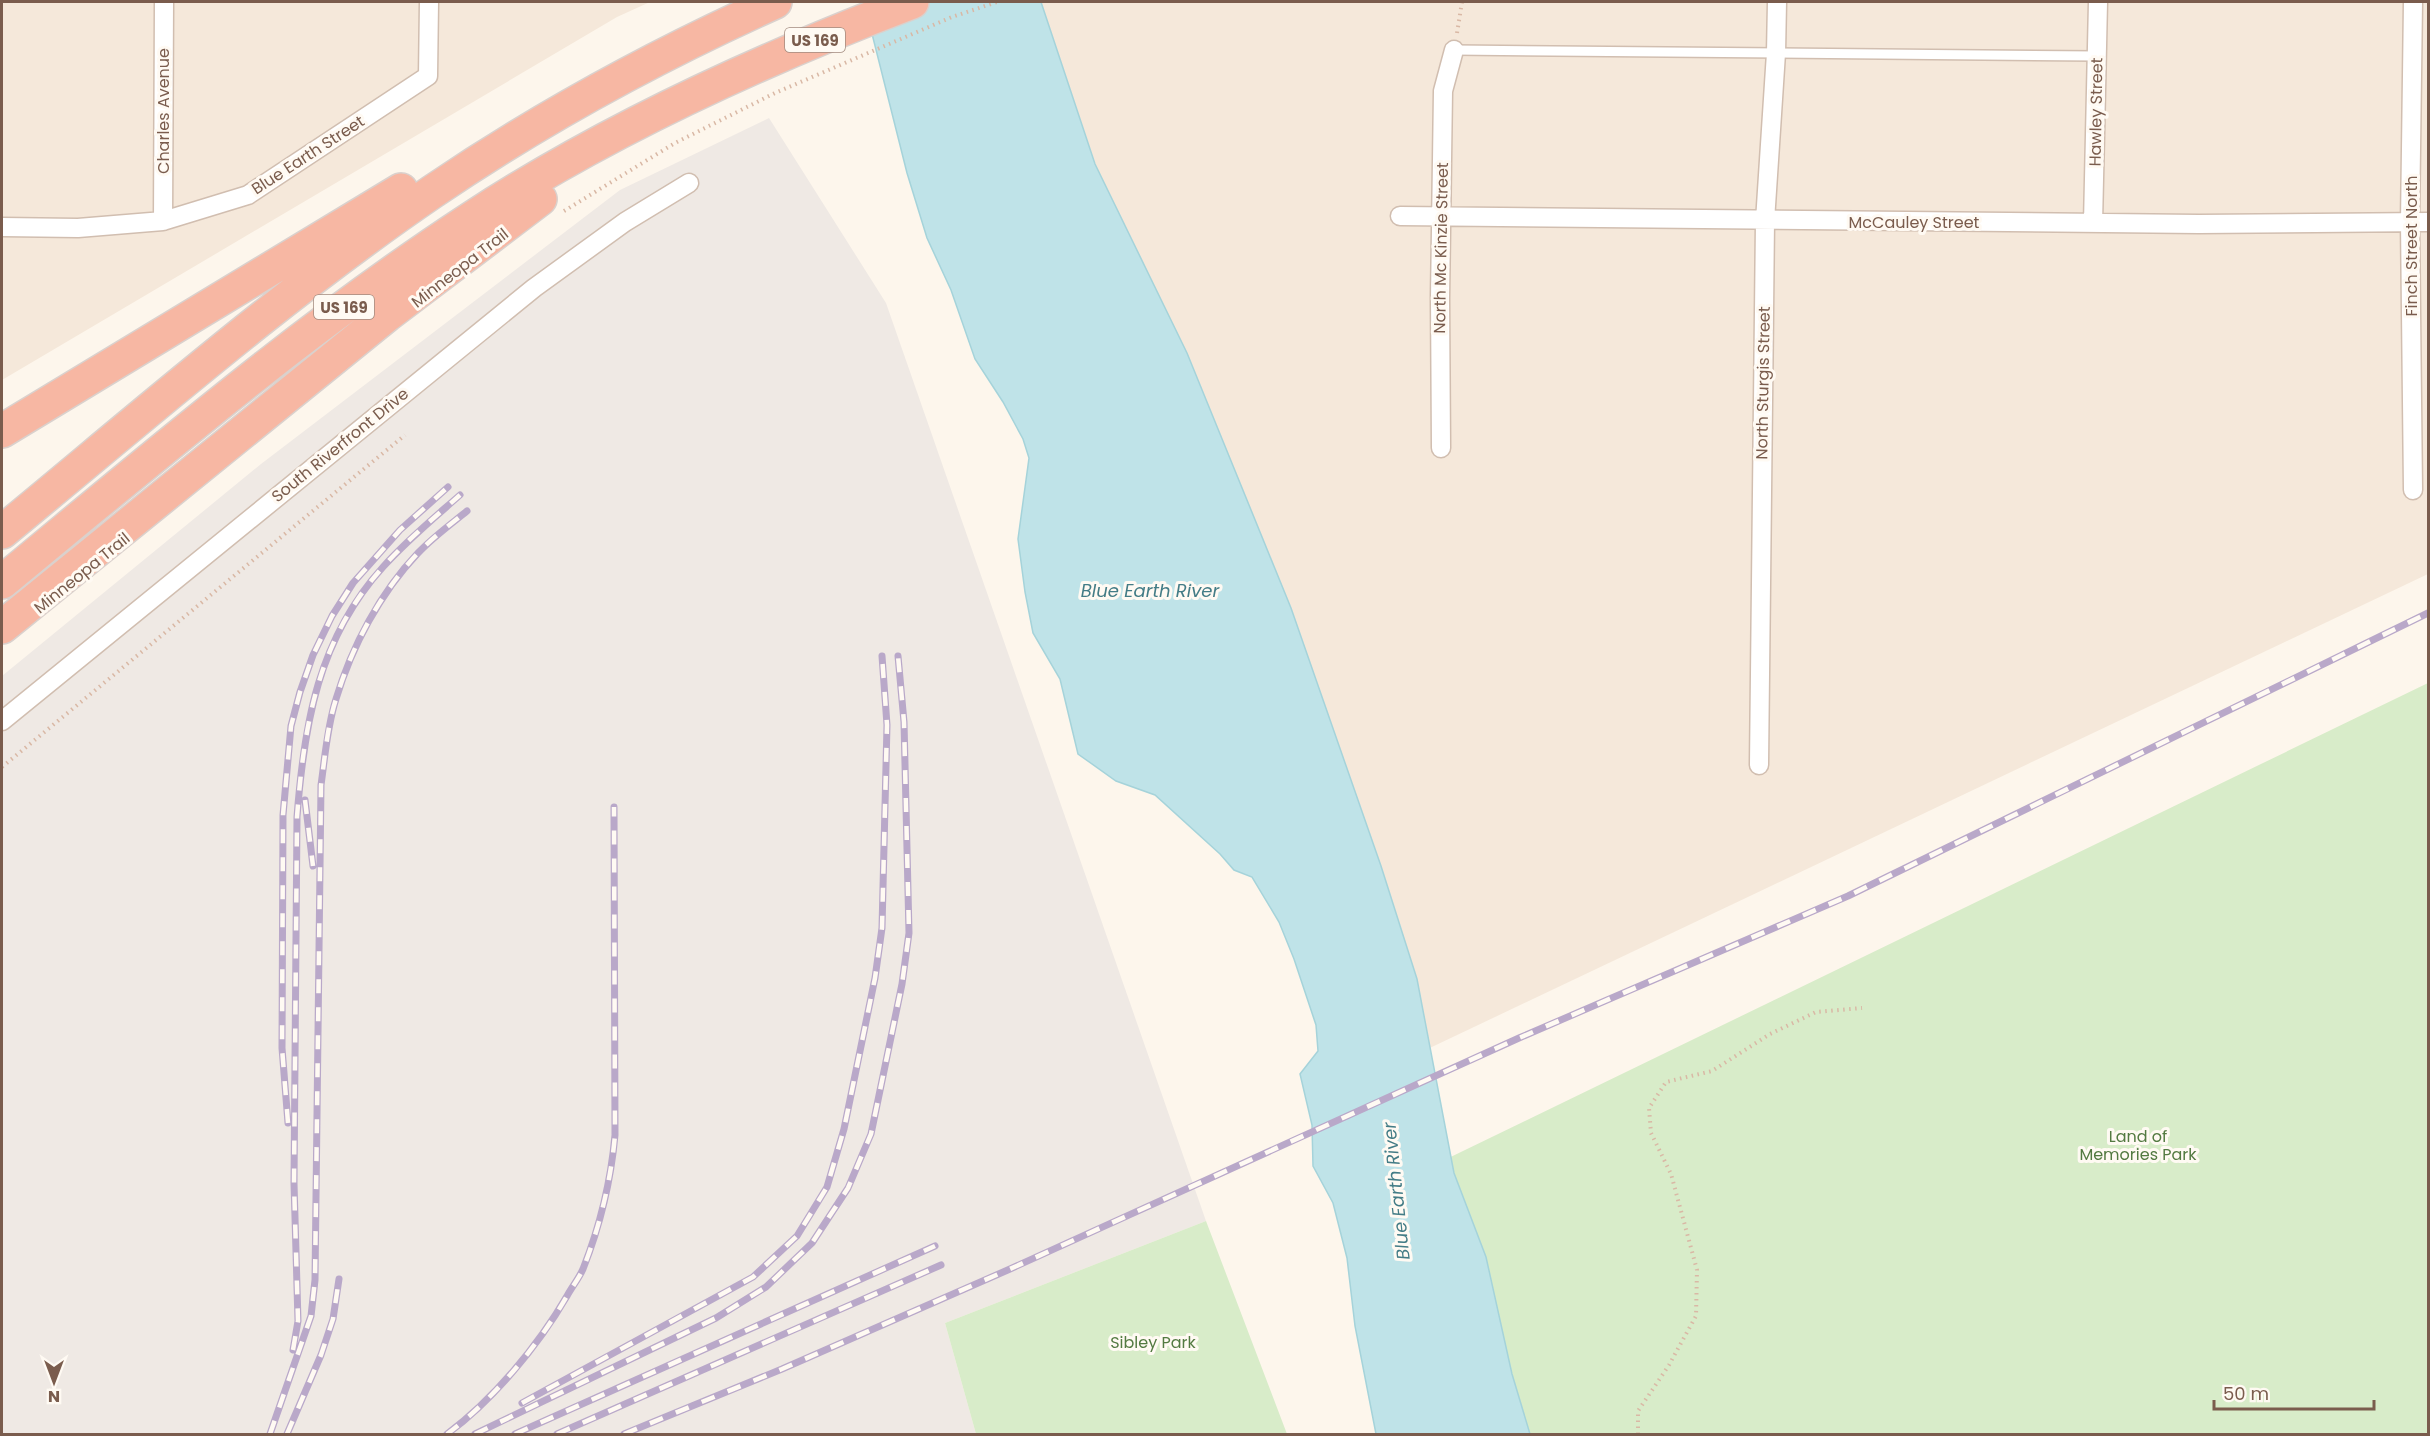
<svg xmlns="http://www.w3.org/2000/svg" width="2430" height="1436" font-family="Poppins,sans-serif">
<rect width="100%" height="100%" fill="#fdf6ec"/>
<path fill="#f5e8da" d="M 2,2 L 650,2 L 617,17 L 2,380 Z
M 1042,2 L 2428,2 L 2428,574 L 1415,1055 L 1013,13 Z"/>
<path fill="#efe9e4" d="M 769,118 L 886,303 L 1206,1221 L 945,1323 L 976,1434 L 2,1434 L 2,676 L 261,464 L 620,190 Z"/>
<path fill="#d8ecc9" d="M 2428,683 L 2428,1434 L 1494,1434 L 1432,1166 Z
M 1206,1221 L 1287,1434 L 976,1434 L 945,1323 Z"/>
<path fill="#bfe3e8" stroke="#a5d3da" stroke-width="1.5" d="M 864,2 L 1041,2 L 1095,164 L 1187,353 L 1291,608 L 1381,866 L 1417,979 L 1454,1173 L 1486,1257 L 1512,1374 L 1530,1434 L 1376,1434 L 1355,1326 L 1347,1258 L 1333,1203 L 1313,1166 L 1312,1125 L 1300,1074 L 1318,1051 L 1316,1025 L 1294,959 L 1279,922 L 1252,877 L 1234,870 L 1220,854 L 1155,795 L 1116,781 L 1078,754 L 1060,679 L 1033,633 L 1025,592 L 1018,539 L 1029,458 L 1023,439 L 1003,402 L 975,359 L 951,290 L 927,238 L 907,173 Z"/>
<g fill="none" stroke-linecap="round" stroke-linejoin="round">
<g stroke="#d1beb0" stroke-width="12">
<path id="lane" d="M 1454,50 L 2097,56"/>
</g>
<g stroke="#d1beb0" stroke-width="21">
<path id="street" d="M 1400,216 L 2199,224 L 2428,222
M 163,221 L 164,2
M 2093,223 L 2098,2
M 2,227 L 78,228 L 163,221 L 248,195 L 428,76 L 429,2
M 1441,448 L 1440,298 L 1443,91 L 1454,50
M 2413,490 L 2410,222 L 2413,2
M 2,721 L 534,288 L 625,222 L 689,183
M 1759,765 L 1765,221 L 1776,53 L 1777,2"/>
</g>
<g stroke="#dad1cd" stroke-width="36">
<path id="highway" d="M 2,431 L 401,190
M 2,532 C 143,416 281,295 432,192 C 541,118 655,56 775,2
M 2,582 C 155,456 305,327 472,218 C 608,129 760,60 912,2
M 2,627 L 387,315 L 540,199"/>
</g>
<path stroke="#d9b8a5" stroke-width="4" stroke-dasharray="1.5 4.5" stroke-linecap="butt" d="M 1457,33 L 1462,2
M 564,211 L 675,143 L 775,93 L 952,17 L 997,2
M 2,767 L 405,435
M 1638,1434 L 1638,1411 L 1669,1365 L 1696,1316 L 1697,1270 L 1671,1174 L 1651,1133 L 1649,1108 L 1666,1082 L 1712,1071 L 1770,1034 L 1816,1012 L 1862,1008"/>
<use href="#lane" stroke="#fff" stroke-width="9"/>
<use href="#street" stroke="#fff" stroke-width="18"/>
<use href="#highway" stroke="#f7b7a3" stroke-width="33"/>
<g stroke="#b9a8c9" stroke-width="7">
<path id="rail" d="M 305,800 L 313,866
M 288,1123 L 282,1048 L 283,815 L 291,726 L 300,692 L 313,655 L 332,616 L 353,583 L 400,530 L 448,487
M 293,1350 L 298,1321 L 294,1183 L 297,817 C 304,724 318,639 383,567 C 406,541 434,518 460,495
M 522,1403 L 753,1277 L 797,1236 L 827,1187 L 844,1129 L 875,978 L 882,928 L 887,725 L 882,656
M 270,1434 L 311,1316 L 315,1280 L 321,785 C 325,757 327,727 336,699 C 352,646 380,593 418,553 C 433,537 451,524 467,511
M 287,1434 L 321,1355 L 333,1319 L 339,1279
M 447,1434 C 493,1400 538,1346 567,1296 C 572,1287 579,1278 583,1269 C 600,1226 611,1180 615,1135 L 614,807
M 475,1434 L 716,1318 L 766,1287 L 812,1243 L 848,1188 L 871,1134 L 902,984 L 909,933 L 904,722 L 898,656
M 515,1434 L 935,1246
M 557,1434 L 941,1265
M 624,1434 L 782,1369 L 1010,1269 L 1519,1038 L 1848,896 L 2428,613"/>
</g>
<use href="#rail" stroke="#fffaf3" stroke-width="4.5" stroke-dasharray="14" stroke-linecap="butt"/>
</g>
<g text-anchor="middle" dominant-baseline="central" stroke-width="6" stroke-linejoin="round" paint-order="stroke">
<g fill="#fffaf3" stroke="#a28b7f" stroke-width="1.5">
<rect x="785" y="28" width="60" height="24" rx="4.5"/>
<rect x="314" y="295" width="60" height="24" rx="4.5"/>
</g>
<g font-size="15" font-weight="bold" fill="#7a5c4d">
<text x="815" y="40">US 169</text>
<text x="344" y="307">US 169</text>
</g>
<g font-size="16" fill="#7a5c4d" stroke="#fffaf3">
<text transform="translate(163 111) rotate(-90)">Charles Avenue</text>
<text transform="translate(2096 112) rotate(-89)">Hawley Street</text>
<text transform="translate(308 155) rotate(-33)">Blue Earth Street</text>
<text x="1914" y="222">McCauley Street</text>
<text transform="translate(2411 246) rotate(-90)">Finch Street North</text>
<text transform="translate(1441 248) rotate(-89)">North Mc Kinzie Street</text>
<text transform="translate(460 268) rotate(-38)">Minneopa Trail</text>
<text transform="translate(1763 383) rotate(-89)">North Sturgis Street</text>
<text transform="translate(340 445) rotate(-39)">South Riverfront Drive</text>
<text transform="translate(82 573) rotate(-39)">Minneopa Trail</text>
</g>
<g font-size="16" fill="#537a41" stroke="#fffaf3">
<text x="2138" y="1136">Land of<tspan x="2138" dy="18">Memories Park</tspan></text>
<text x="1153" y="1342">Sibley Park</text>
</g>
<g font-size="18" font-style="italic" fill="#437c86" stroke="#fffaf3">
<text x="1150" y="590">Blue Earth River</text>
<text transform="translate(1396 1191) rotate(-96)">Blue Earth River</text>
</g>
</g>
<rect width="2430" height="1436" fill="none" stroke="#7a5c4d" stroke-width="6"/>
<g transform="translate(54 1382) rotate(180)" stroke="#fffaf3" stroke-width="4.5" paint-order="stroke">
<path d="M0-4.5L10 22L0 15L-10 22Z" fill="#7a5c4d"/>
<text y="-9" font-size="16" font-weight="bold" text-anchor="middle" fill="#7a5c4d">N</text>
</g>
<path d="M2214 1400v9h160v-9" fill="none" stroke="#7a5c4d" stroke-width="3"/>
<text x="2223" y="1400" font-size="18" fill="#7a5c4d" stroke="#fffaf3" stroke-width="4.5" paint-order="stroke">50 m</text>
</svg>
